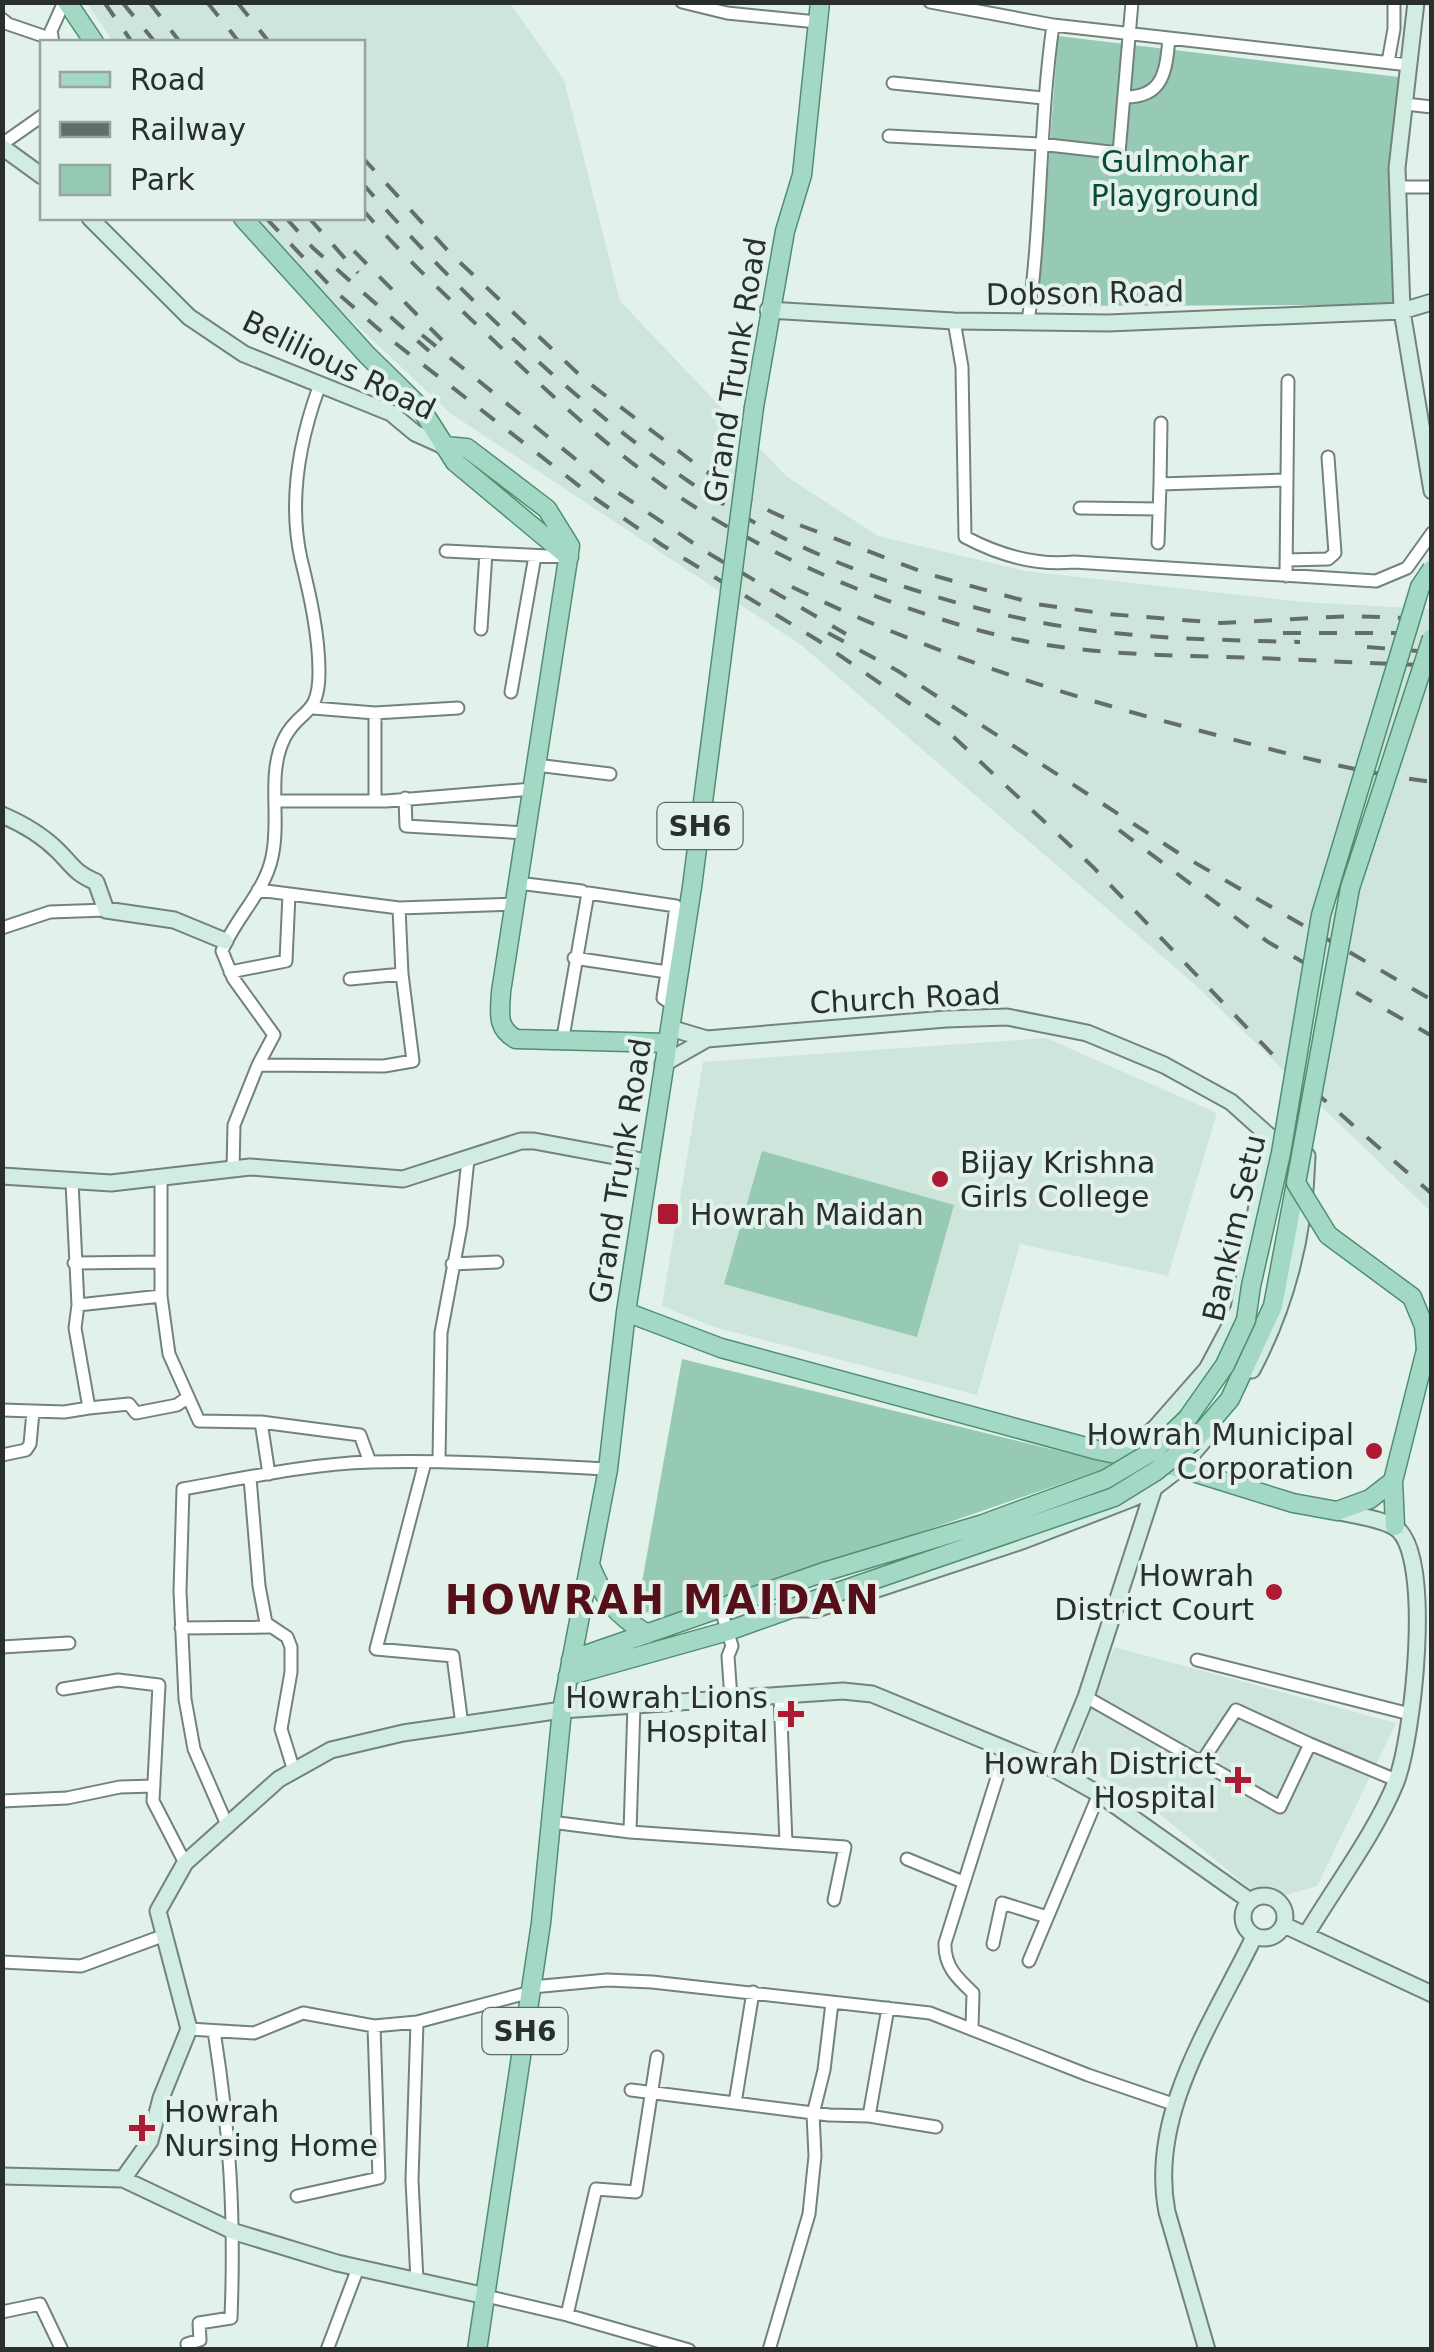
<svg xmlns="http://www.w3.org/2000/svg" width="1434" height="2352" font-family="'DejaVu Sans',sans-serif">
<rect width="100%" height="100%" fill="#e2f2eb"/>
<path fill="#cee5db" d="M 87,3 L 510,3 L 564,80 L 620,301 L 786,476 L 878,536 L 1025,571 L 1303,602 L 1431,609 L 1431,1212 L 1192,982 L 801,645 L 450,413 L 298,270 L 253,218 L 362,218 L 362,42 L 113,42 Z
M 1046,1038 L 1217,1113 L 1168,1276 L 1020,1244 L 977,1395 L 714,1327 L 662,1306 L 703,1062 Z
M 1114,1647 L 1396,1723 L 1317,1886 L 1265,1901 L 1140,1798 L 1073,1761 Z"/>
<path fill="#97cab4" d="M 1058,36 L 1399,77 L 1392,305 L 1038,306 Z
M 762,1151 L 954,1205 L 917,1337 L 724,1284 Z
M 682,1359 L 1116,1465 L 670,1618 L 637,1610 Z"/>
<g fill="none" stroke-linecap="round" stroke-linejoin="round">
<g stroke="#73827b" stroke-width="15">
<path id="street" d="M 682,2 L 727,13 L 817,22
M 930,2 L 1053,25 L 1409,65
M 2,19 L 8,24 L 52,39
M 53,42 L 51,31 L 64,2
M 1388,62 L 1394,29 L 1394,2
M 893,83 L 1043,98
M 1124,97 C 1164,98 1166,70 1169,39
M 1405,104 L 1432,107
M 889,136 L 1040,144 L 1119,153 L 1132,2
M 2,144 L 42,116
M 1398,187 L 1432,187
M 954,321 L 962,367 L 965,537 C 999,555 1035,566 1074,562 L 1376,581 L 1407,568 L 1432,533
M 1028,322 C 1042,223 1039,124 1053,25
M 1161,423 L 1160,484 L 1286,480
M 1080,508 L 1159,509
M 1158,543 L 1160,484
M 446,551 L 567,557
M 1286,560 L 1328,559 L 1335,553 L 1328,457
M 1286,576 L 1288,381
M 481,629 L 486,553
M 511,692 L 535,556
M 313,708 L 375,713 L 458,708
M 536,765 L 610,774
M 405,798 L 406,826 L 526,833
M 277,801 L 386,801 L 533,789
M 375,801 L 375,713
M 518,883 L 582,891
M 258,890 L 399,908 L 515,904
M 2,928 L 50,912 L 106,910
M 574,958 L 667,972 L 663,998 L 673,1005
M 230,972 L 286,961 L 289,894
M 350,979 L 402,974
M 562,1043 L 588,893 L 676,906 L 667,972
M 258,1065 L 384,1066 L 413,1061 L 402,974 L 399,908
M 233,1169 L 234,1125 L 258,1065 L 274,1035 L 233,978 L 222,951 C 235,918 265,892 272,857 C 281,818 266,773 285,737 C 300,708 319,718 319,672 C 319,635 310,595 301,559 C 288,500 299,442 319,387
M 161,1179 L 161,1296 L 169,1354 L 199,1421 L 261,1422 L 360,1435 L 370,1462
M 72,1182 L 78,1305 L 161,1296
M 74,1263 L 161,1262
M 452,1264 L 497,1262
M 78,1305 L 75,1328 L 89,1408 L 129,1404 L 136,1413 L 177,1405 L 188,1397
M 2,1410 L 64,1412 L 89,1408
M 261,1422 L 269,1474
M 2,1455 L 26,1450 L 30,1444 L 33,1412
M 439,1461 L 441,1333 L 461,1226 L 468,1159
M 425,1462 L 376,1649 L 453,1656 L 462,1725
M 250,1478 L 259,1586 L 266,1623 L 287,1637 L 291,1647 L 291,1672 L 281,1729 L 294,1771
M 721,1610 L 732,1646 L 728,1656 L 731,1699
M 181,1628 L 268,1627
M 2,1647 L 69,1643
M 1197,1660 L 1410,1714
M 63,1689 L 118,1680 L 159,1685 L 153,1801 L 185,1863
M 780,1695 L 786,1843
M 1086,1697 L 1280,1807 L 1310,1744 L 1236,1710 L 1201,1763
M 634,1705 L 630,1832 L 845,1847 L 834,1900
M 1310,1744 L 1396,1780
M 2,1801 L 67,1798 L 120,1787 L 154,1786
M 551,1822 L 630,1832
M 228,1827 L 194,1749 L 185,1699 L 180,1591 L 183,1489 C 245,1478 308,1464 371,1462 C 450,1460 529,1465 608,1469
M 907,1859 L 963,1882
M 993,1944 L 1002,1903 L 1047,1917
M 1029,1961 L 1099,1794
M 2,1962 L 81,1966 L 165,1935
M 532,1987 L 607,1980 L 652,1982 L 930,2013 L 1088,2075 L 1173,2104
M 753,1992 L 735,2103 L 829,2115 L 869,2116 L 936,2127
M 972,2028 L 973,1993 C 957,1978 944,1966 945,1943 L 1006,1749
M 189,2029 L 254,2033 L 303,2013 L 374,2026 L 417,2022 L 531,1992
M 631,2090 L 735,2103
M 869,2116 L 888,2008
M 297,2196 L 379,2178 L 374,2026
M 417,2281 L 412,2180 L 417,2022
M 486,2296 L 567,2315 L 689,2350
M 2,2312 L 40,2304 L 62,2350
M 567,2315 L 596,2189 L 636,2192 L 657,2057
M 188,2350 L 187,2344 L 200,2340 L 199,2323 L 231,2318 C 235,2216 230,2131 214,2031
M 327,2350 L 358,2268
M 769,2350 L 809,2214 L 815,2156 L 813,2114 L 824,2070 L 832,2003"/>
</g>
<g stroke="#73827b" stroke-width="19">
<path id="secondary" d="M 1416,2 L 1397,168 L 1402,311 L 1432,491
M 2,147 L 42,176
M 90,218 L 189,317 L 244,354 L 391,413 L 415,433 L 444,446
M 768,310 L 954,321 L 1108,323 L 1402,311 L 1432,302
M 2,815 C 23,824 42,835 58,851 C 74,867 75,873 96,882 L 106,910 L 174,920 L 225,941
M 670,1028 L 707,1039 L 946,1019 L 1007,1017 L 1087,1033 L 1164,1065 L 1231,1102 L 1269,1136 L 1307,1156 C 1305,1230 1287,1304 1252,1370
M 663,1064 L 707,1039
M 2,1176 L 111,1183 L 250,1167 L 403,1179 L 521,1141 L 534,1141 L 647,1162
M 1130,1462 L 1125,1456 L 1156,1427 L 1207,1369 L 1239,1309 L 1269,1136
M 796,1609 L 817,1609 L 1022,1541 L 1131,1499 L 1154,1488 L 1180,1468 L 1206,1438
M 1056,1770 L 1086,1697 L 1154,1488
M1243 1917a21 21 0 1 1 42 0a21 21 0 1 1-42 0Z
M 1284,1925 L 1432,1994
M 1306,1935 C 1334,1888 1376,1832 1396,1782 C 1413,1738 1434,1556 1396,1528 C 1381,1518 1355,1516 1337,1511
M 2,2176 L 123,2179 L 235,2232 L 337,2263 L 486,2296
M 123,2179 L 150,2141 L 161,2098 L 189,2029 L 158,1911 L 185,1863 L 279,1779 L 331,1750 L 403,1733 L 562,1710 L 843,1691 L 872,1694 L 1056,1770 L 1099,1794 L 1250,1901
M 1207,2350 L 1167,2212 C 1148,2114 1213,2022 1254,1937"/>
</g>
<g stroke="#508d75" stroke-width="21">
<path id="primary" d="M 67,2 L 94,42
M 243,218 L 367,355 L 420,407 L 455,462 L 569,557
M 754,407 L 785,231 L 802,175 L 820,2
M 444,446 L 467,448 L 547,509 L 570,546 L 501,992 C 500,1013 496,1028 516,1039 L 667,1043
M 626,1312 L 721,1348 L 1097,1450 L 1180,1468 L 1293,1503 L 1337,1511 L 1370,1499 L 1393,1481 L 1426,1350
M 1195,1440 L 1230,1399 L 1273,1306 L 1296,1183
M 1393,1481 L 1395,1526
M 590,1565 C 604,1599 615,1614 647,1634
M 571,1660 L 827,1571
M 568,1676 L 728,1631 L 832,1594
M 477,2350 L 541,1923 L 562,1710 L 608,1469 L 626,1312 L 692,887 L 728,608"/>
</g>
<use href="#street" stroke="#fff" stroke-width="11"/>
<use href="#secondary" stroke="#d1ece1" stroke-width="15"/>
<use href="#primary" stroke="#a3d9c4" stroke-width="18"/>
<path stroke="#646e69" stroke-width="4" stroke-dasharray="18 18" stroke-linecap="butt" d="M 104,2 L 132,42
M 122,2 L 155,42
M 149,2 L 180,42
M 207,2 L 239,42
M 237,2 L 269,42
M 362,157 L 450,253 L 585,380 L 701,468 L 761,507 L 802,526 L 928,574 L 1036,604 L 1108,614 L 1221,623 L 1351,616 L 1432,619
M 362,183 C 470,305 615,444 757,524 C 844,573 974,613 1073,628 C 1148,639 1224,640 1300,642
M 362,209 C 402,255 447,297 491,338 C 555,399 620,460 695,507 C 781,562 902,612 1001,636 C 1085,656 1172,655 1257,658 C 1316,660 1373,664 1432,665
M 266,218 L 335,291 L 390,339 L 596,499 L 662,545 L 819,641 L 942,726 L 1093,867 L 1275,1057 L 1432,1194
M 286,218 L 313,248 L 429,351
M 309,218 L 358,273
M 354,251 L 442,340
M 422,335 L 610,487 L 708,553 L 846,634
M 792,587 C 923,651 1060,694 1201,731 C 1277,751 1353,772 1432,782
M 828,633 L 898,671 L 1180,854 L 1432,1000
M 1283,633 L 1428,633
M 1367,647 L 1432,652
M 1119,830 L 1268,942 L 1432,1036"/>
<g stroke="#508d75" stroke-width="21" stroke-linecap="butt">
<path id="primary-bridge" d="M 728,608 L 754,407
M 1426,1350 L 1424,1326 L 1412,1297 L 1328,1235 L 1296,1183 L 1350,888 L 1432,638
M 827,1571 L 983,1524 L 1106,1479 L 1153,1451 L 1187,1419 L 1225,1365 L 1246,1320 L 1251,1286 L 1281,1153 L 1321,915 L 1420,587 L 1432,569
M 832,1594 L 1114,1497 L 1156,1471 L 1195,1440"/>
</g>
<use href="#primary-bridge" stroke="#a3d9c4" stroke-width="18"/>
</g>
<g fill="#ae1934" stroke="#e2f2eb" stroke-width="4">
<circle cx="940" cy="1179" r="10"/>
<rect x="656" y="1202" width="24" height="24" rx="5"/>
<circle cx="1374" cy="1451" r="10"/>
<circle cx="1274" cy="1592" r="10"/>
<path d="M786 1699h10v10h10v10h-10v10h-10v-10h-10v-10h10z"/>
<path d="M1233 1765h10v10h10v10h-10v10h-10v-10h-10v-10h10z"/>
<path d="M137 2113h10v10h10v10h-10v10h-10v-10h-10v-10h10z"/>
</g>
<g text-anchor="middle" dominant-baseline="central" stroke-width="8" stroke-linejoin="round" paint-order="stroke">
<g fill="#e2f2eb" stroke="#606a65" stroke-width="2.5">
<rect x="657.5" y="803" width="85" height="46" rx="8"/>
<rect x="482.5" y="2008" width="85" height="46" rx="8"/>
</g>
<g font-size="28" font-weight="bold" fill="#292f2c">
<text x="700" y="826">SH6</text>
<text x="525" y="2031">SH6</text>
</g>
<g font-size="30" fill="#094a36" stroke="#e2f2eb">
<text x="1175" y="161">Gulmohar<tspan x="1175" dy="34">Playground</tspan></text>
</g>
<g font-size="30" fill="#292f2c" stroke="#e2f2eb">
<text transform="translate(1085 293) rotate(-1)">Dobson Road</text>
<text transform="translate(339 365) rotate(26)">Belilious Road</text>
<text transform="translate(735 370) rotate(-81)">Grand Trunk Road</text>
<text transform="translate(905 998) rotate(-3)">Church Road</text>
<text transform="translate(620 1171) rotate(-81)">Grand Trunk Road</text>
<text transform="translate(1234 1228) rotate(-77)">Bankim Setu</text>
</g>
<g font-size="30" fill="#292f2c" stroke="#e2f2eb" text-anchor="end">
<text x="960" y="1162" text-anchor="start">Bijay Krishna<tspan x="960" dy="34">Girls College</tspan></text>
<text x="690" y="1214" text-anchor="start">Howrah Maidan</text>
<text x="1354" y="1434">Howrah Municipal<tspan x="1354" dy="34">Corporation</tspan></text>
<text x="1254" y="1575">Howrah<tspan x="1254" dy="34">District Court</tspan></text>
<text x="768" y="1697">Howrah Lions<tspan x="768" dy="34">Hospital</tspan></text>
<text x="1216" y="1763">Howrah District<tspan x="1216" dy="34">Hospital</tspan></text>
<text x="164" y="2111" text-anchor="start">Howrah<tspan x="164" dy="34">Nursing Home</tspan></text>
</g>
<g font-size="40" font-weight="bold" letter-spacing="2.5" fill="#540f18" stroke="#e2f2eb">
<text x="663" y="1600">HOWRAH MAIDAN</text>
</g>
</g>
<rect width="1434" height="2352" fill="none" stroke="#292f2c" stroke-width="10"/>
<rect x="40" y="40" width="325" height="180" fill="#e2f2eb" stroke="#98a49f" stroke-width="2.5"/>
<rect x="60" y="72" width="50" height="15" fill="#a3d9c4" stroke="#98a49f" stroke-width="2.5"/>
<text x="130" y="90" font-size="30" fill="#292f2c">Road</text>
<rect x="60" y="122" width="50" height="15" fill="#646e69" stroke="#98a49f" stroke-width="2.5"/>
<text x="130" y="140" font-size="30" fill="#292f2c">Railway</text>
<rect x="60" y="165" width="50" height="30" fill="#97cab4" stroke="#98a49f" stroke-width="2.5"/>
<text x="130" y="190" font-size="30" fill="#292f2c">Park</text>
</svg>
